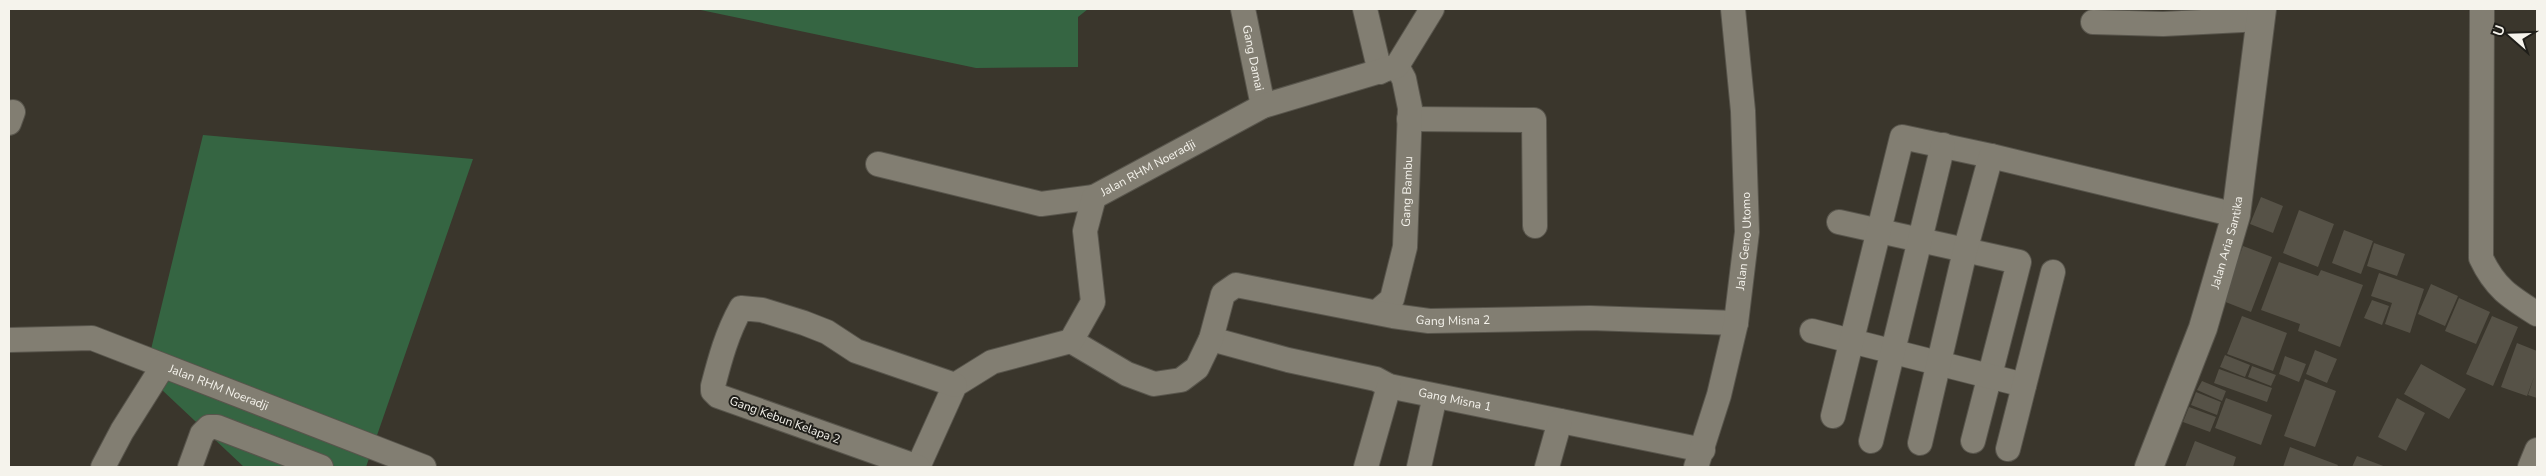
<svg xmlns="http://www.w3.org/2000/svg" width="2546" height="476" font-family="'Nunito Sans',sans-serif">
<rect width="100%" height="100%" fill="#3a362c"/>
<path fill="#356542" d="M 696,9 L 1088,9 L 1078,17 L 1078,67 L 976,68 Z
M 203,135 L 473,159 L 366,467 L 244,467 L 145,374 Z"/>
<path fill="#565247" d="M 2261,197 L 2283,206 L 2273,233 L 2250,224 Z
M 2299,210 L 2334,224 L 2318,267 L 2283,253 Z
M 2344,230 L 2373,241 L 2361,274 L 2332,263 Z
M 2374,243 L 2405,254 L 2397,276 L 2367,266 Z
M 2243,246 L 2272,257 L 2251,312 L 2223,301 Z
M 2279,262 L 2318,276 L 2321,270 L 2363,285 L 2340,347 L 2298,331 L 2300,324 L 2261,310 Z
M 2379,273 L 2424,289 L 2410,333 L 2385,324 L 2392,303 L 2371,296 Z
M 2431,284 L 2458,296 L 2445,326 L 2418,314 Z
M 2459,298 L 2490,312 L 2476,344 L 2445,331 Z
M 2372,300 L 2389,306 L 2382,325 L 2364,318 Z
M 2242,316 L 2287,333 L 2273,371 L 2227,354 Z
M 2492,316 L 2518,327 L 2493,386 L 2466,374 Z
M 2517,343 L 2537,351 L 2537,398 L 2528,395 L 2534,377 L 2527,396 L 2501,387 Z
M 2315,350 L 2337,359 L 2327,383 L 2306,374 Z
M 2225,355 L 2250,365 L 2245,377 L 2220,367 Z
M 2285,356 L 2306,364 L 2299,382 L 2279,374 Z
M 2421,364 L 2466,389 L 2449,419 L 2404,394 Z
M 2252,366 L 2276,375 L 2271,386 L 2248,377 Z
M 2219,369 L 2272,388 L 2267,402 L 2214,383 Z
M 2305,379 L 2336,391 L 2315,447 L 2284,436 Z
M 2202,381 L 2226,391 L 2222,401 L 2197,390 Z
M 2196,392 L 2221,402 L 2217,415 L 2191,405 Z
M 2226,398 L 2272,415 L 2261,445 L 2215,428 Z
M 2397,398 L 2425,413 L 2406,451 L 2378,437 Z
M 2189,407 L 2216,417 L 2210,432 L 2183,422 Z
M 2195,441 L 2236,457 L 2233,467 L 2185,467 Z
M 2290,447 L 2338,465 L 2337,467 L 2283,467 Z
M 2357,456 L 2386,467 L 2352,467 Z"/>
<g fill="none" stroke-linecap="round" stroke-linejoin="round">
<g stroke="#58554c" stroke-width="26">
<g id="minor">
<path id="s1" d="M 1243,9 L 1263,106"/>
<path d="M 1365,9 L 1380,72"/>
<path d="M 2482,9 L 2481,258 C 2495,288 2510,297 2537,314"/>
<path d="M 2093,22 L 2163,24 L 2262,19"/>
<path d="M 1409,119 L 1534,120 L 1535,226"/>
<path d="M 9,123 L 13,112"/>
<path d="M 878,164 L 1041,204 L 1094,197"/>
<path d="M 1839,222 L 2019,262 L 1973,441"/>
<path id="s2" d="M 1377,312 L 1392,299 L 1405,247 L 1410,108 L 1404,79 L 1397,66"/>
<path d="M 1812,331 L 2024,385"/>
<path id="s3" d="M 1211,339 L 1288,360 L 1376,379 L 1389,386 L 1403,389 L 1703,450"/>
<path id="s4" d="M 9,340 L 92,338 L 424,467"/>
<path id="s5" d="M 1071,341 L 1127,374 L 1154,384 L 1181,380 L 1197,368 L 1211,339 L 1223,294 L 1236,285 L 1393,316 L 1429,321 L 1590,318 L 1736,323"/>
<path d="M 1833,416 L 1902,137 L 1991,156"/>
<path d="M 1871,441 L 1943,145"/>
<path d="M 1920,443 L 1965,251 L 1991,156 L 2236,215"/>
<path d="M 2008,449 L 2053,272"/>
<path d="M 103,467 L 122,431 L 163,366"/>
<path d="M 190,467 L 202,434 L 209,427 L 217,427 L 321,467"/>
<path id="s6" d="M 918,467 L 955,385 L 992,362 L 1071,341 L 1093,302 L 1085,231 L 1094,197 L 1263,106 L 1397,66 L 1432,9"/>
<path d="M 918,467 L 718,396 L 713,391 L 713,386 C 720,359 727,333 741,308 L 762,310 L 804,323 L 827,332 L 856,351 L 955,385"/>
<path d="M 1366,467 L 1389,386"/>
<path d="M 1419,467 L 1435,396"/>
<path d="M 1547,467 L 1560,421"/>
<path id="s7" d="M 1696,467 L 1719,395 L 1736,323 L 1747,232 L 1743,111 L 1733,9"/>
<path d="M 2530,467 L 2537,450"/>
</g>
</g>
<g stroke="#58554c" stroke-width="30">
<g id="tertiary">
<path id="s8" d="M 2149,467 L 2203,328 L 2236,215 L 2262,9"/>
</g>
</g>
<use href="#minor" stroke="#827e72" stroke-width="24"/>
<use href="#tertiary" stroke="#827e72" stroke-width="28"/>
</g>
<g text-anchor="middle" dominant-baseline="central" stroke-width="4" stroke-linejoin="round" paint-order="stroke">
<g font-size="12" fill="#f5f3ec" stroke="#1f1e19">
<text stroke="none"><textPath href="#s1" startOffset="50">Gang Damai</textPath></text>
<text stroke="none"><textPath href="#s6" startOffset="428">Jalan RHM Noeradji</textPath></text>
<text stroke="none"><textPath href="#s2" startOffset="129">Gang Bambu</textPath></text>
<text stroke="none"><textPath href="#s7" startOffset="232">Jalan Geno Utomo</textPath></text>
<text stroke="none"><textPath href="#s8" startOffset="238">Jalan Aria Santika</textPath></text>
<text stroke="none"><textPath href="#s5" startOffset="456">Gang Misna 2</textPath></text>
<text stroke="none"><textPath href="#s4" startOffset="219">Jalan RHM Noeradji</textPath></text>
<text stroke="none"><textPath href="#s3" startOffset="252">Gang Misna 1</textPath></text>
<text transform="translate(785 420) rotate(20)">Gang Kebun Kelapa 2</text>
</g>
</g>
<rect width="2546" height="476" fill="none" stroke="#f5f3ec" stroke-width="20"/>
<g transform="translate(2511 35) rotate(290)" stroke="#1f1e19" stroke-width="4" paint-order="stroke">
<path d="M0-4L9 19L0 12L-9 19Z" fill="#f5f3ec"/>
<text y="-8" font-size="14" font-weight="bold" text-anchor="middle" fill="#f5f3ec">U</text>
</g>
</svg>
